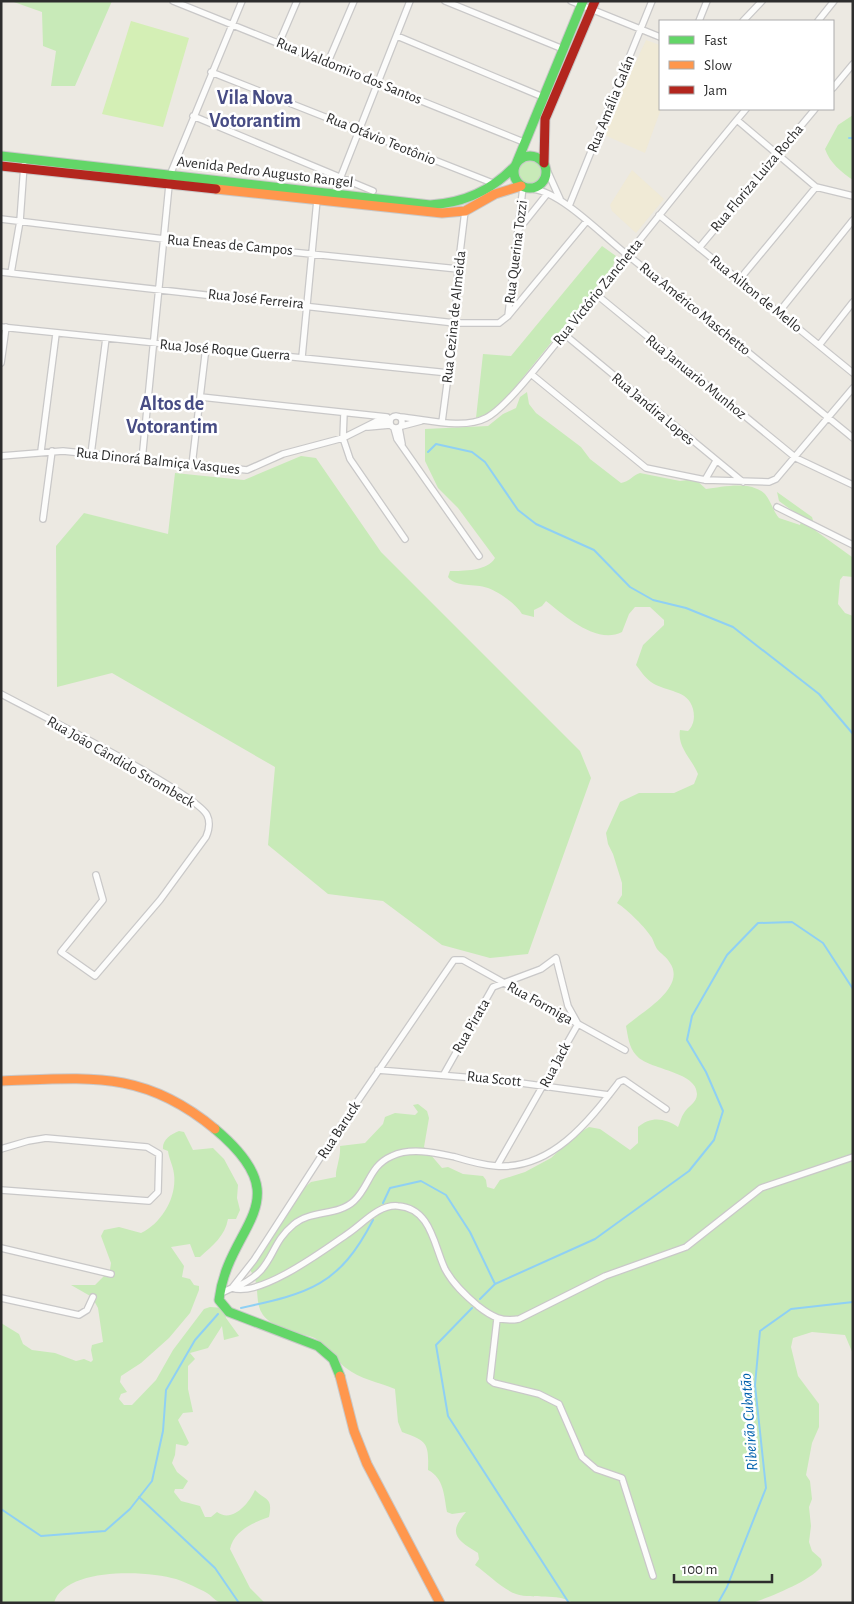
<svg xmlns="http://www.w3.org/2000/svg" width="854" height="1604" font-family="'Alegreya Sans',sans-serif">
<rect width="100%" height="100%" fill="#ece9e2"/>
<path fill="#f0ead6" d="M 646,40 L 660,45 L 661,109 L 645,153 L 602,134 Z
M 632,170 L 664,199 L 636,233 L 612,211 L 610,205 Z"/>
<path fill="#c8eab8" d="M 11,1 L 112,1 L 75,86 L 51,86 L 56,51 L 43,46 L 42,12 Z
M 853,115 L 853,180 C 841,172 830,163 825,149 L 838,125 Z
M518 172a12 12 0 1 1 24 0a12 12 0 1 1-24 0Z
M 602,246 L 616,256 L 613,266 L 512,391 C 501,403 492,414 476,418 L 483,354 L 511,356 Z
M 527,392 L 529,404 L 536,413 L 581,447 L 590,459 L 621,483 C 629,482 633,475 640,473 L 680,481 L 695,479 L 706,489 C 723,487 750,480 765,494 C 771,501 773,511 779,518 L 800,525 L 802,518 L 779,501 L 777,492 L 812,517 L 816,531 L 852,557 L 853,577 L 843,576 L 840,580 L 838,604 L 845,613 L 853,616 L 853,1354 L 845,1335 L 812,1332 L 793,1338 L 791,1347 L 798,1376 L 819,1404 L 819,1427 L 812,1443 L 806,1475 L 810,1481 L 812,1499 L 809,1507 L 811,1526 L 809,1542 L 812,1551 L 821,1559 L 822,1565 C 814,1580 769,1597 753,1603 L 573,1603 C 556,1592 535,1600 516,1594 C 502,1589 488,1574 475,1565 L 479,1559 L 478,1553 C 457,1540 447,1534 466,1512 L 452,1514 L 447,1512 C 444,1496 444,1478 428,1470 C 429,1443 427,1441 402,1432 L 398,1422 L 395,1389 C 378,1382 360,1379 346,1368 C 334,1359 326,1342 312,1337 C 296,1332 274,1329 263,1315 C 253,1301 262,1283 249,1269 L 303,1189 L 311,1182 L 336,1177 C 335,1170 341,1158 340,1146 L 365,1143 L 383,1124 L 385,1117 L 395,1113 L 415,1115 L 418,1112 L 413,1105 L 418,1104 L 427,1111 L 429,1118 L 424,1147 L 442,1168 L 448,1167 L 463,1174 L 483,1176 L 486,1180 L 487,1187 L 494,1189 L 500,1180 L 525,1172 L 551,1158 L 577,1134 L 589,1127 L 600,1129 L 630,1150 L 638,1143 L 638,1127 C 651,1116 665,1118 678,1127 C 680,1123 681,1117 684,1113 C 688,1106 697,1103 697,1094 C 697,1071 648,1070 636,1055 C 629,1047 628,1037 626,1026 C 640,1013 687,988 670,963 C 667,957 661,954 657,949 C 655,946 654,942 652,938 C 646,928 628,910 617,903 L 622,895 L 622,883 L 613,854 L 608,844 L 606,833 L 620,802 L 639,793 L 674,793 L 694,784 L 698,774 C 692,759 677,747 680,730 L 688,731 C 694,725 695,717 693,709 C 688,689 667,693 651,682 C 645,678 640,670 636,665 L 643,645 L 664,625 L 664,620 L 650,607 L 635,607 L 629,614 L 622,632 C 596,645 564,615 546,601 L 542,606 L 534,610 L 534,617 L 522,614 C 516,604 499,592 488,588 C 474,583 457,588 448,577 L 450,571 C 463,571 488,571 495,558 L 458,508 L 438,488 L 425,461 L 425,429 L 488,426 L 503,414 L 516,408 L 520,397 Z
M 301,456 L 316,458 L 381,552 L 580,751 L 591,778 L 528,954 L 490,958 L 442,945 L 383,901 L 328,894 L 268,845 L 275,767 L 112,673 L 57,687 L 56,546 L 84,513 L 168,534 L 175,473 L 244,480 Z
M 179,1131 L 184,1132 L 193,1150 L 213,1148 L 224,1159 L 238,1185 L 237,1198 L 240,1210 L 236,1219 L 228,1219 C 225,1236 213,1245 200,1257 L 195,1257 L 190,1244 L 171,1247 L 184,1266 L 182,1277 L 190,1279 L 194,1285 L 199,1286 L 199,1290 L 190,1313 L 169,1338 L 141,1363 L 121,1376 L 120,1382 L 127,1392 L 121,1394 L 119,1399 L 124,1405 L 132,1405 L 156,1380 L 173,1350 L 204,1309 L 210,1307 L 224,1308 L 226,1318 L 239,1336 L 224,1340 L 222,1326 L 208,1348 L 190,1353 L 195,1359 L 188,1366 L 188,1389 L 193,1412 L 183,1413 L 178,1420 L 189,1443 L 186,1446 L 176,1444 L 175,1455 L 172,1463 L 177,1472 L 188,1481 L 183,1489 L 175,1489 L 174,1492 L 181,1501 L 200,1506 L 205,1517 L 211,1517 L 217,1512 C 232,1523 248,1505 255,1490 C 266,1501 273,1497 269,1517 C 252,1523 234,1531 230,1549 L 250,1588 L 265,1603 C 254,1603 227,1604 219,1602 C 214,1600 211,1595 207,1593 C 198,1588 185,1582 176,1579 C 147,1570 64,1567 54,1603 L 1,1603 L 1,1323 L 19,1334 L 23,1344 L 32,1350 L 55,1353 L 76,1361 L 84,1359 L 91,1362 L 93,1360 L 91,1350 L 92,1345 L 103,1342 L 98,1308 L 92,1297 L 71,1285 L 95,1285 L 110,1270 L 111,1263 L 101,1236 L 104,1230 L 119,1227 L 141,1233 C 162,1223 177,1197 174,1174 C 173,1165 169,1159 168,1151 L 163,1149 C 162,1140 171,1134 179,1131 Z"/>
<path fill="#d4efb5" d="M 131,21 L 189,38 L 163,127 L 102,114 Z"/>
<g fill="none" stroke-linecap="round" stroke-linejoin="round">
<path stroke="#8fd0f4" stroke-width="2" d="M 849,138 L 853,138
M 428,452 L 436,444 L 472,452 L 485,462 L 518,510 L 536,524 L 594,550 L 630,587 L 653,600 L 686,608 L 733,627 L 819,694 L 853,734
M 383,1203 L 390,1188 L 421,1181 L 446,1195 L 470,1232 L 495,1284 L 480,1299
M 495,1284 L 595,1239 L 689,1171 L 714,1140 L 723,1111 L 706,1072 L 687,1040 L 692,1016 L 727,955 L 758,923 L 792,922 L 823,943 L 853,989
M 241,1308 C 309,1293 339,1286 373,1220
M 472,1308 L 436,1345 L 448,1416 L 569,1603
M 139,1497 L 215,1568 L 239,1603
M 1,1509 L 41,1536 L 105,1531 L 130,1509 L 152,1481 L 163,1431 L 166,1390 L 195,1340 L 218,1314
M 718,1603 L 727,1587 L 766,1488 L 755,1385 L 760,1331 L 791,1309 L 853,1302"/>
<g stroke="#c9c8c8" stroke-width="8">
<path id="street" d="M 173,1 L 526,143
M 445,1 L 563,49
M 571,1 L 660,37
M 699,21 L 707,1
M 743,21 L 762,1
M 818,21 L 834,1
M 397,36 L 543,97
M 279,43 L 297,1
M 328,62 L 354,1
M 211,72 L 495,184
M 833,88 L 853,64
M 193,116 L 373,191
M 737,120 L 816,187 L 853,196
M 546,168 L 560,199
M 533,189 C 562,193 601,234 625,253 C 702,314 777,376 853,438
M 334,194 L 410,1
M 569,206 L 652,1
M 659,215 L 853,373
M 1,219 L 164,239 L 458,269
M 519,229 L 547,194
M 699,248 L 815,109
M 1,272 L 455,323 L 499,323 L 508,316 L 586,222
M 11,273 L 20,221 L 24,165
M 739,280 L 816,187
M 597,295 L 796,458 L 853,485
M 779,312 L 853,220
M 508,316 L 523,187
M 1,327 L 449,373
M 564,334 L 743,482
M 820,344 L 853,302
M 302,357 L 317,200
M 1,363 L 6,327
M 531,374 L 646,468 L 705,480 L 769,482 L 776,479 L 853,388
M 201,397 L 387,417
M 344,413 L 343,438 L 350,459 L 405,539
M390 422a6 6 0 1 1 12 0a6 6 0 1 1-12 0Z
M 400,417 C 425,419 463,430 486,418 C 506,408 542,360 558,341 C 621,265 682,185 746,109
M 442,422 L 455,323 L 458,269 L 465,211
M 402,426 L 421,421
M 368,427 L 390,425
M 394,428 L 397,439 L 479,556
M 399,428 L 402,444
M 41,451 L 56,334
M 91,454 L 106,338
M 1,456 L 63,451 L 247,470 L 283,454 L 343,438 L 377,421 L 390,420
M 142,460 L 170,175 L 242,1
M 192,465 L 206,347
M 705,480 L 716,461
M 777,507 L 853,545
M 43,519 L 52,451
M 1,694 C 33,711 196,793 207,815 C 211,823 209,830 206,837 L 160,900 L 95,976 L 61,952 L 103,900 L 96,875
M 378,1070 L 499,1080 L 609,1095
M 444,1074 L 493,987 L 541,969 L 556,958 L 568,1006 L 578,1024 L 497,1166
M 1,1149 L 28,1141 L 46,1138 L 147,1147 L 159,1154 L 158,1192 L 149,1201 L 1,1190
M 1,1248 L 111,1274
M 232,1288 C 259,1298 323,1251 346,1235 C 362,1225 378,1204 398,1206 C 431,1208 434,1246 445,1269 C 453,1284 465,1295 478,1306 C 492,1317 502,1322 519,1319 L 605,1276 L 686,1247 L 761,1188 L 853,1157
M 234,1288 C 277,1270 266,1247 294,1224 C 311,1210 338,1216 354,1201 C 370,1186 369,1166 392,1156 C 411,1147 436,1153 455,1157 C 468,1161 483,1165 496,1166 C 552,1170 589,1121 619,1082 L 624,1080 L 666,1109
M 219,1294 L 232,1288 L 254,1260 L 340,1127 L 454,960 L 463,960 L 625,1050
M 1,1298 L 79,1315 L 87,1310 L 93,1297
M 497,1319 L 490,1380 L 494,1383 L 539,1394 L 559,1404 L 582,1457 L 596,1469 L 622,1478 L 653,1576"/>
</g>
<g stroke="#c9c8c8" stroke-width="11">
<path id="fast" d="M514 172a16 16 0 1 1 32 0a16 16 0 1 1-32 0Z
M 1,156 L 430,205 C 464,203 491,191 515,166
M 517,162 L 583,1
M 215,1129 C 303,1203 228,1223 219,1300 L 229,1312 L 318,1346 L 333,1359 L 340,1376"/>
</g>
<g stroke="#c9c8c8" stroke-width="11">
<path id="slow" d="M 216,189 L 442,213 L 465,211 L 495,194 L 521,186
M 1,1081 C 88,1078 143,1069 215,1129
M 340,1376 L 354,1431 L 367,1464 L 440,1603"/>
</g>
<g stroke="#c9c8c8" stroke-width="11">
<path id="jam" d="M 544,163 L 545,119 L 595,1
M 1,166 L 216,189"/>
</g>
<use href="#street" stroke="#fcfcfb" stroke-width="5.5"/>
<use href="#fast" stroke="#63d668" stroke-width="9"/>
<use href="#slow" stroke="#ff974d" stroke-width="9"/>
<use href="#jam" stroke="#b3261e" stroke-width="9"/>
</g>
<g text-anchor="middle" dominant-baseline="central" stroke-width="5" stroke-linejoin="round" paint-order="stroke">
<g font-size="15" fill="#2d2d2d" stroke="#fff">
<text transform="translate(349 71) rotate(22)">Rua Waldomiro dos Santos</text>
<text transform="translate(611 104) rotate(-68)">Rua Amália Galán</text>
<text transform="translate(381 139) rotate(22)">Rua Otávio Teotônio</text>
<text transform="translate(265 172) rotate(7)">Avenida Pedro Augusto Rangel</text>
<text transform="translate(757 178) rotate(-50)">Rua Floriza Luiza Rocha</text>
<text transform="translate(230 245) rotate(5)">Rua Eneas de Campos</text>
<text transform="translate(516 252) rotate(-83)">Rua Querina Tozzi</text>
<text transform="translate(598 292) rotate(-51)">Rua Victório Zanchetta</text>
<text transform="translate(756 294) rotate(39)">Rua Ailton de Mello</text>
<text transform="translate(256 299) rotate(6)">Rua José Ferreira</text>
<text transform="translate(695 309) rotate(39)">Rua Américo Maschetto</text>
<text transform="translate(454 317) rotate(-84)">Rua Cezina de Almeida</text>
<text transform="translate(225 350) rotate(5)">Rua José Roque Guerra</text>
<text transform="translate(696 377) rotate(39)">Rua Januario Munhoz</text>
<text transform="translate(653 409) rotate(40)">Rua Jandira Lopes</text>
<text transform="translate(158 461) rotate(6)">Rua Dinorá Balmiça Vasques</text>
<text transform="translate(121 762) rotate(30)">Rua João Cândido Strombeck</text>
<text transform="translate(540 1003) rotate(29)">Rua Formiga</text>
<text transform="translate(471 1026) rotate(-60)">Rua Pirata</text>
<text transform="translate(555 1065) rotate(-62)">Rua Jack</text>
<text transform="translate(494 1079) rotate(6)">Rua Scott</text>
<text transform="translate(339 1130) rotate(-57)">Rua Baruck</text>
</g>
<g font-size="16" font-style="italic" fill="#0061ae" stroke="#fff">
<text transform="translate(749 1422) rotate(-94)">Ribeirão Cubatão</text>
</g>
<g font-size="20" font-weight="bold" fill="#474c84" stroke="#fff">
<text x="255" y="98">Vila Nova<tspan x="255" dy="23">Votorantim</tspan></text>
<text x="172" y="404">Altos de<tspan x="172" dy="23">Votorantim</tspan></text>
</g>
</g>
<rect width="854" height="1604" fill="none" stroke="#2d2d2d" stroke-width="5"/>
<rect x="659" y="20" width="175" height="90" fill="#ffffff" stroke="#ababab"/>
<rect x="669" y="36" width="25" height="8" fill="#63d668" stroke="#ababab"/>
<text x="704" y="45" font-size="15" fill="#2d2d2d">Fast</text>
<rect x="669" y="61" width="25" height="8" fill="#ff974d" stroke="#ababab"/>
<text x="704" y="70" font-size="15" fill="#2d2d2d">Slow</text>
<rect x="669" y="86" width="25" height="8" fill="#b3261e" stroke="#ababab"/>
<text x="704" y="95" font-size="15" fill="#2d2d2d">Jam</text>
<path d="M674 1574v8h98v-8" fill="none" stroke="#2d2d2d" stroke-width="2.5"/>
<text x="682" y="1574" font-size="15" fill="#2d2d2d" stroke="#ffffff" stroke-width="4" paint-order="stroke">100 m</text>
</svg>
